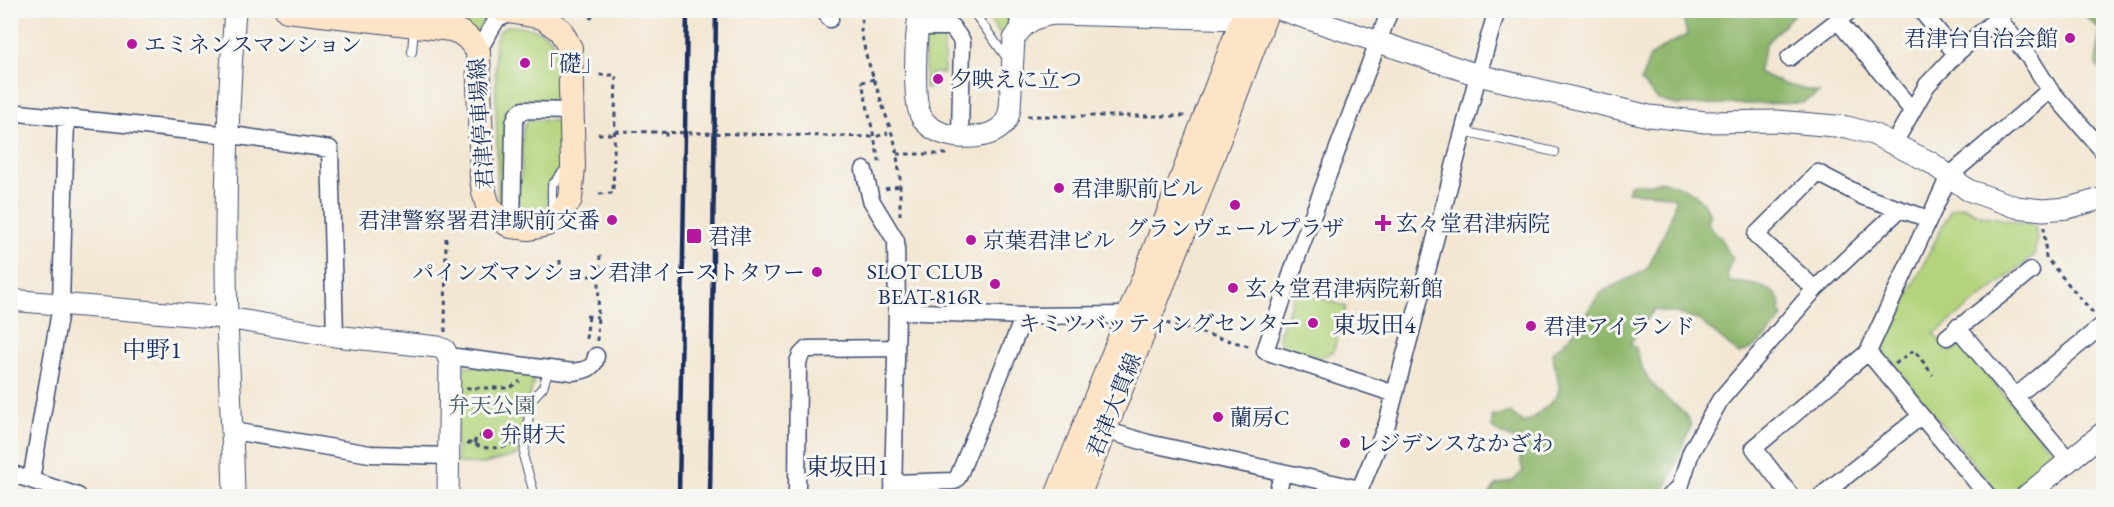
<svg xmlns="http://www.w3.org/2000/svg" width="2114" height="507" font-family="'EB Garamond','Noto Serif JP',serif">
<rect width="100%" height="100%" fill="#f6f6f2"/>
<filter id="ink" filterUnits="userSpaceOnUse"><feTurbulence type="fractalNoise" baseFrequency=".0167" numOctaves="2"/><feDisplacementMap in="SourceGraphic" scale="12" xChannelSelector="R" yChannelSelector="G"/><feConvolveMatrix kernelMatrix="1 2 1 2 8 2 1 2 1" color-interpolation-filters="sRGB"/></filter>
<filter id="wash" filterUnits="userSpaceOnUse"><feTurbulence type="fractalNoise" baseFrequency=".008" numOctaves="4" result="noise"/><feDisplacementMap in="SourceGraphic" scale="24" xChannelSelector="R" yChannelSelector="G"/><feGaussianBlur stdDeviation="1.35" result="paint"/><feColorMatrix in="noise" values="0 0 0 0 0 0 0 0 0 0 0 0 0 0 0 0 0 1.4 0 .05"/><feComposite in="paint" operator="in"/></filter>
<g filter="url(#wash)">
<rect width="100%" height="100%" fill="#f3e7d3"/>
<path fill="#b3d47b" stroke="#67826c" stroke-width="1.5" d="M 359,11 L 433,11 L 486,18 L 476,33 Z
M 983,11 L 1006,11 L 1010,22 L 1004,40 Z
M 506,26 C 564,26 561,53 564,101 C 545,101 515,92 509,116 L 508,211 L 500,205 L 498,199 L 495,43 L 498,33 Z
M 931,39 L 944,39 L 944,73 L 931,73 L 930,88 L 925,88 L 925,41 Z
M 528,120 L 564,121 L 564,162 L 547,185 L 548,210 L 544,214 L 521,218 L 515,189 C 530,168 514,140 528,120 Z
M 1962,206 L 1980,215 L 2035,226 L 2037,239 L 2034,256 L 1934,334 L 1951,352 L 1958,348 L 1964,348 L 2054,454 L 2055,459 L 2011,496 L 2000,496 L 1885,355 L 1883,346 L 1951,209 Z
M 1297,288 L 1346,307 L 1333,352 L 1320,358 L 1282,345 L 1278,338 Z
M 462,366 L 537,372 L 528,401 L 518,455 L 484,464 L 457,463 L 455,370 Z"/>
<path fill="#8eb66b" stroke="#547264" stroke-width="1.5" d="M 1683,11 L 1797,11 L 1766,44 L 1758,72 L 1784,84 L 1819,93 L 1802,103 L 1677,105 L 1658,100 L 1641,81 L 1650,56 L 1669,44 L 1687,35 L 1682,13 Z
M 2080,11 L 2103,11 L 2103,72 L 2096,65 L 2100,30 Z
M 1661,181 C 1685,187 1697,191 1710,213 L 1707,222 L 1715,234 L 1721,237 L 1726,250 L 1733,257 L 1727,273 L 1729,282 C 1748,283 1786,286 1780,312 L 1783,317 C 1769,333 1760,347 1739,354 L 1700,321 L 1677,313 L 1654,310 L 1639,329 L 1630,344 L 1636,348 C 1640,370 1650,383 1666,398 C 1676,407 1687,412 1691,426 L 1662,496 L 1488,496 L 1496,485 L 1514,480 L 1523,471 L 1520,459 L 1521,445 C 1511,435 1503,437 1492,428 L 1492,415 L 1501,415 L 1510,412 L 1524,423 C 1532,419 1558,399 1559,390 C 1560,382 1553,362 1552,352 C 1578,334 1581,319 1598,296 C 1606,286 1633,279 1646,269 C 1651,265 1653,255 1656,249 C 1664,233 1674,217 1675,198 L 1660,194 L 1628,192 L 1630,184 L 1646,184 Z"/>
</g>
<g filter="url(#ink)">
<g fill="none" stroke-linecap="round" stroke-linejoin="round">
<g stroke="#3b4b70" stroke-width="10">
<path id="service" d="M 972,10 L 1009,61
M 412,52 L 414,26
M 1463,131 L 1555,152
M 552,215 L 552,185 L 567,167
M 535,496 L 524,459 L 525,444 L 531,400 L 543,387 L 549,369"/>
</g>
<g stroke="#3b4b70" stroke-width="19">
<path id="minor" d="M 825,10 L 830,19
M 1014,10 L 1018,17 L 1020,29
M 1390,10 L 1300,249 L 1265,351 L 1395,394
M 1921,10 L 1956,54
M 1998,18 L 2031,60 L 2050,90 L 2104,152
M 1838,21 L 1911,109
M 917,27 L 952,27 L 962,41 L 960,136
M 478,51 L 497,19 L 515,12
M 1789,58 L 1851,10
M 10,112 L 239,136 L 330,149 L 335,336
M 1894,143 L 1927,85 L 1956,54 L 2007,10
M 864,170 L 871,200 L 896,241 L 897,311
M 512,226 L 514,123 L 517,115 L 523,110 L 572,111
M 1815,289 L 1756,235 L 1818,173 L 1864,197 L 1929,219
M 1957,327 L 2069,461
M 1947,337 L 2031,271
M 1868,352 L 1988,496
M 448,356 L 573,372 C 584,370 595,369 596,356
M 2015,397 L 2104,324
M 1095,427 L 1148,443 L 1360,489 L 1387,424 L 1478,75 L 1497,10
M 233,431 L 370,454 L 449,456
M 10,473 L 78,496
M 31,480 L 61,305 L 66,118
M 893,483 L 954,481 L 958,477 L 1024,316
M 797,496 L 798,362 L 801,355 L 807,349 L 896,348
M 893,496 L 897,311 L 1024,316 L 1129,315
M 1276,496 L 1283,473
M 1670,496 L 1680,487 L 1691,452 L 1720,400 L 1815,289 L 1900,209
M 1791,496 L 1754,448 L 1868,352 L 1949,176 L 2050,90
M 1821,496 L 1921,416"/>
</g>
<g stroke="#3b4b70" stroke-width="23">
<path id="tertiary" d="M 920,10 C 916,30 912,100 921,116 C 933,141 986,144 1003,125 C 1008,120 1009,114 1010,108 L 1014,39 C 1024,22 1036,16 1055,14 L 1244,19 L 1257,12
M 1282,10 L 1478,75 L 1649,116 L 1706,122 L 1777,121 L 1847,127 L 1873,134 L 1930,162 L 1968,190 L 2016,207 L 2043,210 L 2068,208 L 2104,198
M 10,300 L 227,318 L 335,336 L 438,347 L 445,350 L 450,362 L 448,496
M 234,496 C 233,437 229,378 227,319 C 224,216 227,113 235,10
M 2026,496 L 2104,432"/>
</g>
<g stroke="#3b4b70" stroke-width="26">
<path id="secondary" d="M 287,10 L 451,29 C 465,33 470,40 478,51 L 482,179 L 484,192 L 488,206 L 499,219 L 511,226 L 529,228 L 547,224 L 560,216 L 570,199 L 573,167 L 570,48 L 561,31 L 543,17 L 503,10
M 1057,496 L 1146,273 L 1246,10
M 1078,496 L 1189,218 L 1267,10"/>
</g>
<path stroke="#3b4b70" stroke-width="3" stroke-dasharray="4.5 4.5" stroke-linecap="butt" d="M 863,10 L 861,31 L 866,55 L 895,143 L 900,177 L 900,215
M 590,19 L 598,10
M 874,79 L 862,82 L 880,165
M 1027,116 L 1185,116
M 666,132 L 666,140
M 598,134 L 610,134 L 615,131 L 652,132
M 897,154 L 947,154
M 885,189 L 899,186
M 599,194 L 613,193 L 616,75 L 599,75
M 2044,227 L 2046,258 L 2094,314
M 560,260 L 560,269
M 588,276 L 600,276
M 586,316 L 598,317
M 1166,323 L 1252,347
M 445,332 L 446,238
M 586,339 L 589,316
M 597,341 L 600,253
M 1895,364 L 1914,350 L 1933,375
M 466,388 L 509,388 L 520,381
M 467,443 L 474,443 C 484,452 503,446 516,445
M 474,443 L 477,437 L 486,435"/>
<use href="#service" stroke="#fff" stroke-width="8"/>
<use href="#minor" stroke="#fff" stroke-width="16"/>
<use href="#tertiary" stroke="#fff" stroke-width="21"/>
<use href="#secondary" stroke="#fee4c6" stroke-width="24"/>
<path stroke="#1b2f5e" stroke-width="4.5" d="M 679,496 L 687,10
M 710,496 L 716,10"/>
<path stroke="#3b4b70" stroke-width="3" stroke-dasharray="4.5 4.5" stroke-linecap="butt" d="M 652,132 L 875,137 L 888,133"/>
</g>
</g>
<g fill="#b5179e" stroke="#f6f6f2" stroke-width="2">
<circle cx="2070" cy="38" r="6"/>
<circle cx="132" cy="44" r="6"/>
<circle cx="525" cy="63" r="6"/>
<circle cx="938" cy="79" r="6"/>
<circle cx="1059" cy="188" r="6"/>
<circle cx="1235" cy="205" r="6"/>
<circle cx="612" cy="220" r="6"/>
<path d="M1380 214h6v6h6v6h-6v6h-6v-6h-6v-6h6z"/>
<rect x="686" y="228" width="16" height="16" rx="3"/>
<circle cx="971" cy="240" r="6"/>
<circle cx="817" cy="272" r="6"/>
<circle cx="995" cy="284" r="6"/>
<circle cx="1233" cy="288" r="6"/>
<circle cx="1313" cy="323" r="6"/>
<circle cx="1531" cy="326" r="6"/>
<circle cx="1218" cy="417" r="6"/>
<circle cx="488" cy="434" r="6"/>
<circle cx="1345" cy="443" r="6"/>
</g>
<g text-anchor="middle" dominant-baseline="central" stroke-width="6" stroke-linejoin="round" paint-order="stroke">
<g font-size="22" fill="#1b2f5e" stroke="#f6f6f2" text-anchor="start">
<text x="2058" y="38" text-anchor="end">君津台自治会館</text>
<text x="144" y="44">エミネンスマンション</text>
<text x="537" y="63">「礎」</text>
<text x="950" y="79">夕映えに立つ</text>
<text x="1071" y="188">君津駅前ビル</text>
<text x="600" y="220" text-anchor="end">君津警察署君津駅前交番</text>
<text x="1396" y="223">玄々堂君津病院</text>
<text x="1235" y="228" text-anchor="middle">グランヴェールプラザ</text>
<text x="708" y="236">君津</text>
<text x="983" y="240">京葉君津ビル</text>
<text x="983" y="271" text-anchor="end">SLOT CLUB<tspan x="983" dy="25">BEAT-816R</tspan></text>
<text x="805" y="272" text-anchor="end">パインズマンション君津イーストタワー</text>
<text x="1245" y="288">玄々堂君津病院新館</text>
<text x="1301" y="323" text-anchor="end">キミツバッティングセンター</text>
<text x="1543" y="326">君津アイランド</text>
<text x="1230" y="417">蘭房C</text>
<text x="500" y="434">弁財天</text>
<text x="1357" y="443">レジデンスなかざわ</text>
</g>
<g font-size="22" fill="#1b2f5e" stroke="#f6f6f2">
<text transform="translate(481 124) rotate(-94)">君津停車場線</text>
<text transform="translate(1114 405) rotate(-68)">君津大貫線</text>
</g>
<g font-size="22" fill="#415865" stroke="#f6f6f2">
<text x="492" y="405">弁天公園</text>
</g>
<g font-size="24" fill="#1b2f5e" stroke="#f6f6f2">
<text x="1374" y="324">東坂田4</text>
<text x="152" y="349">中野1</text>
<text x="847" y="466">東坂田1</text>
</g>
</g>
<rect width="2114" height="507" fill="none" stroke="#f6f6f2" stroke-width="36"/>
</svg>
